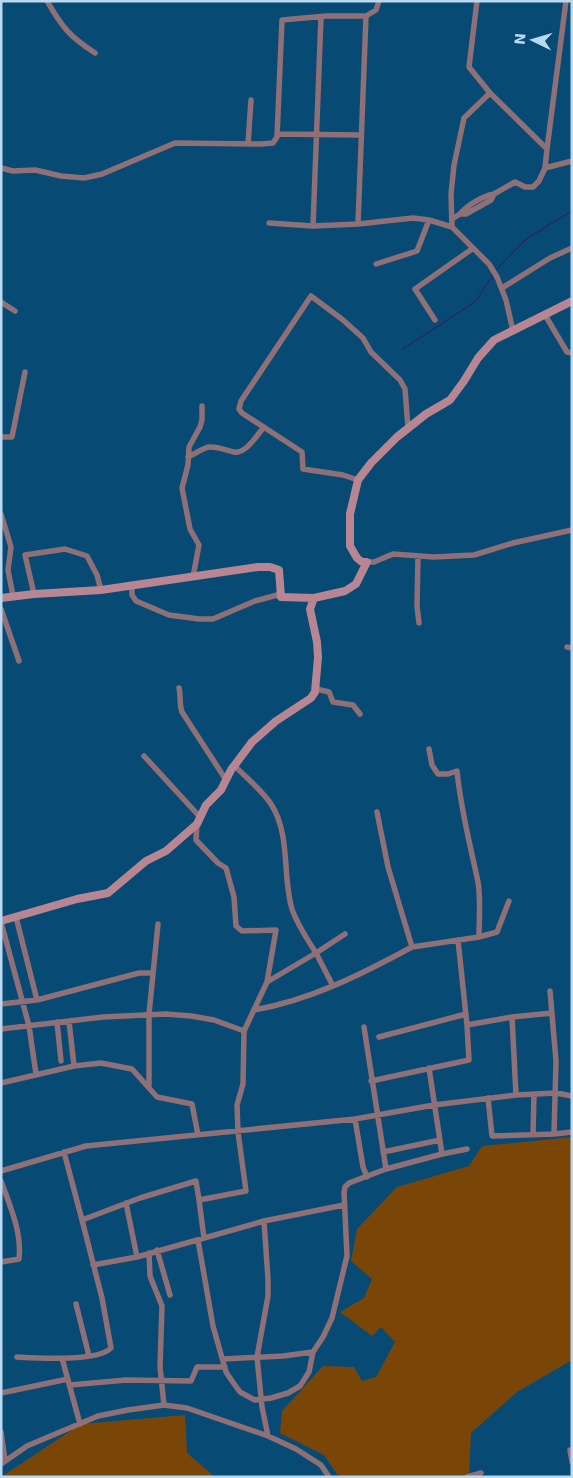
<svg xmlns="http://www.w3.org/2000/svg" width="573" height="1478" font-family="'DejaVu Sans',sans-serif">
<rect width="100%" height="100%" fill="#074a74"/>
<path fill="#794608" d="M 572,1137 L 572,1360 L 517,1392 L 471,1433 L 469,1477 L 339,1477 L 324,1455 L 280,1433 L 282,1411 L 323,1366 L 354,1367 L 362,1381 L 376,1377 L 395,1342 L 381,1327 L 372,1336 L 340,1312 L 364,1298 L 372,1279 L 351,1261 L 357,1229 L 397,1187 L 469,1166 L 482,1146 Z
M 185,1415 L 187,1453 L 215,1477 L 1,1477 L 81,1424 Z"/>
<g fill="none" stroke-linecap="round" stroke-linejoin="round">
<path stroke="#3d1462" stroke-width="1" d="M 495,271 L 526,239 L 572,211
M 403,349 L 476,301 L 493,275"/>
<path stroke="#907077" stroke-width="5.5" d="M 47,1 C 62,27 69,36 95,53
M 477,1 L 469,67 L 490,93 L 464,118 L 454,165 L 451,194 L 452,227 L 489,264 L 497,277 L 506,300 L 513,331
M 321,17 L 313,226 L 358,224 L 413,218 L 429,220 L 452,227
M 490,93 L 547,149 L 566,1
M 277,134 L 361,135
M 248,144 L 251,100
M 1,168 L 13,171 L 35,170 L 61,176 L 84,178 L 102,174 L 175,143 L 261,144 L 273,143 L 277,137 L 282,20 L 326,16 L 366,16 L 376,10 L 379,1
M 545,168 L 547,149
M 460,214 C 467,205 483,196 494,194
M 452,219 L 460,214 L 466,214 L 491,200 L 494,194 L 515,182 L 525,187 L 533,187 L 539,181 L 545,168 L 572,161
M 269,223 L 313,226
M 358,224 L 366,16
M 376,264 L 417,251 L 429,220
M 502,288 L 550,258 L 572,248
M 1,302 L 15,311
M 545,315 L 567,352 L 572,353
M 435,320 L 415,289 L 472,249
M 1,437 L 12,437 L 25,372
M 188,457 C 196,454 203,447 210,447 C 219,447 226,450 234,452 C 246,454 257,435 264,427
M 358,480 L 343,475 L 303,469 L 302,452 L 242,413 L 239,409 L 241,401 L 311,296 L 343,320 L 363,338 L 371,352 L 400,380 L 405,389 L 408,428
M 1,514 L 11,547 L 8,570 L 13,596
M 418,556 L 417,606 L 419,623
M 367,562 L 374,562 L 393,554 L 434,557 L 474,555 L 513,543 L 572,530
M 193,577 L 199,545 L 190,529 L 182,488 L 188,465 L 189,447 L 200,427 L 202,420 L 202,406
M 132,586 L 132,595 L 136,601 L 169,615 L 199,619 L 213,619 L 255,601 L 281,594
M 34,594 L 25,555 L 65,549 L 87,556 L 97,575 L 101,590
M 1,609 L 19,661
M 567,647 L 572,648
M 179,688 C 181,696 179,704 182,712 L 226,780
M 316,689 L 329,692 L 333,702 L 353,705 L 360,714
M 144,756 L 200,817
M 234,765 C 245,777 263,791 271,804 C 291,835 282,876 292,909 C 297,924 307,939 316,953 L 267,982
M 16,917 L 37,1000
M 1,922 L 29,1026 L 36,1074
M 479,937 L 497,932 L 509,901
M 412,947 L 479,937 C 479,919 481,900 478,882 C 470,844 461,811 457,771 L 448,774 L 438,774 L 432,765 L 429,749
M 333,986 L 316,953 L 345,934
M 550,991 L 556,1061 L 554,1134
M 1,1004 L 37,1000 L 139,973 L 152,973
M 254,1010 C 311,1000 362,974 412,947 L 388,867 L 377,812
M 512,1017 L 516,1095
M 69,1021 L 74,1066
M 57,1022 L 61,1061
M 467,1025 L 512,1017 L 552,1013
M 364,1027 L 386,1169
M 1,1029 L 103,1017 L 166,1014 L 191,1016 L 214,1020 L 244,1031
M 379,1037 L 466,1014
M 429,1068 L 442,1154
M 371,1081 L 469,1060 L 467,1025 L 458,940
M 1,1083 L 74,1066 L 101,1063 L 132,1069 L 157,1097 L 192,1104 L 198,1135
M 149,1087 L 149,1014 L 158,924
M 488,1098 L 492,1136 L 554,1134 L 572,1132
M 355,1119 L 363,1167 L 367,1177
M 533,1135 L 534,1094
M 64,1152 L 82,1220
M 383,1152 L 440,1140
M 1,1171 L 86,1146 L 355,1119 L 434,1105 L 516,1095 L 556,1093 L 572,1096
M 1,1181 C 10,1206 22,1232 19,1259 L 1,1262
M 199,1200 L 204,1238
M 126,1203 L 137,1257
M 264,1221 L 344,1205
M 198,1240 L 213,1326 L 226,1372 L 232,1381 L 240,1392 L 255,1400 L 271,1398 L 288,1393 L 300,1386 L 309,1372 L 313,1352 L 323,1337 L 332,1318 L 347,1256 L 344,1192 L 345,1187 L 349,1183 L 386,1169 L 442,1154 L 467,1149
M 157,1250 L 170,1295
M 149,1253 L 150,1276 L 162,1306 L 160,1367 L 164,1405
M 93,1265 L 137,1257 L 264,1221 L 268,1279 L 268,1296 L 257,1357 L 262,1407 L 268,1436
M 76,1304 L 89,1356
M 17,1357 C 36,1358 98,1362 111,1348 L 102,1298 L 82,1220 L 140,1198 L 196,1181 L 199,1200 L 246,1191 L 238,1132 L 237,1105 L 243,1084 L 244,1031 L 267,982 L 276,930 L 242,931 L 236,926 L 234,897 L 226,868 L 218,863 L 196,840 L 197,824
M 62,1358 L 80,1424
M 223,1359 L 283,1356 L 313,1352
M 70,1385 L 126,1380 L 191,1381 L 197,1367 L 225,1367
M 1,1393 L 68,1379
M 1,1432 L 5,1461
M 570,1450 L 572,1462
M 1,1464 L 27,1446 L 98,1416 L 128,1410 L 164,1405 L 187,1408 L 268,1436 L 296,1449 L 321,1465 L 329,1477
M 467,1477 L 481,1473"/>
<path stroke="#b88692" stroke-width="8" d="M 1,598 L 34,594 L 101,590 L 258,567 L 270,567 L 279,570 L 281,597 L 314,598
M 1,921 L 77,899 L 108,893 L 146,861 L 166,851 L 197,824 L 206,805 L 221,790 L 231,770 L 252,742 L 276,721 L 311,698 L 315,692 L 318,657 L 317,642 L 310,609 L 314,598 L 345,591 L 356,584 L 367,562 L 362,562 L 357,558 L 350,546 L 350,514 L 358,480 L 371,463 L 397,437 L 426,414 L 450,400 L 464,381 L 478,358 L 494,340 L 572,301"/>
</g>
<rect width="573" height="1478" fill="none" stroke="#bad8f0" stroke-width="5"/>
<g transform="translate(533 40) rotate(275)" stroke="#074a74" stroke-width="4" paint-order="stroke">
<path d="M0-4L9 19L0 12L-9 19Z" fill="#bad8f0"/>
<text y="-8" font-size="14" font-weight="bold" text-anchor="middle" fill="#bad8f0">N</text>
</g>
</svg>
